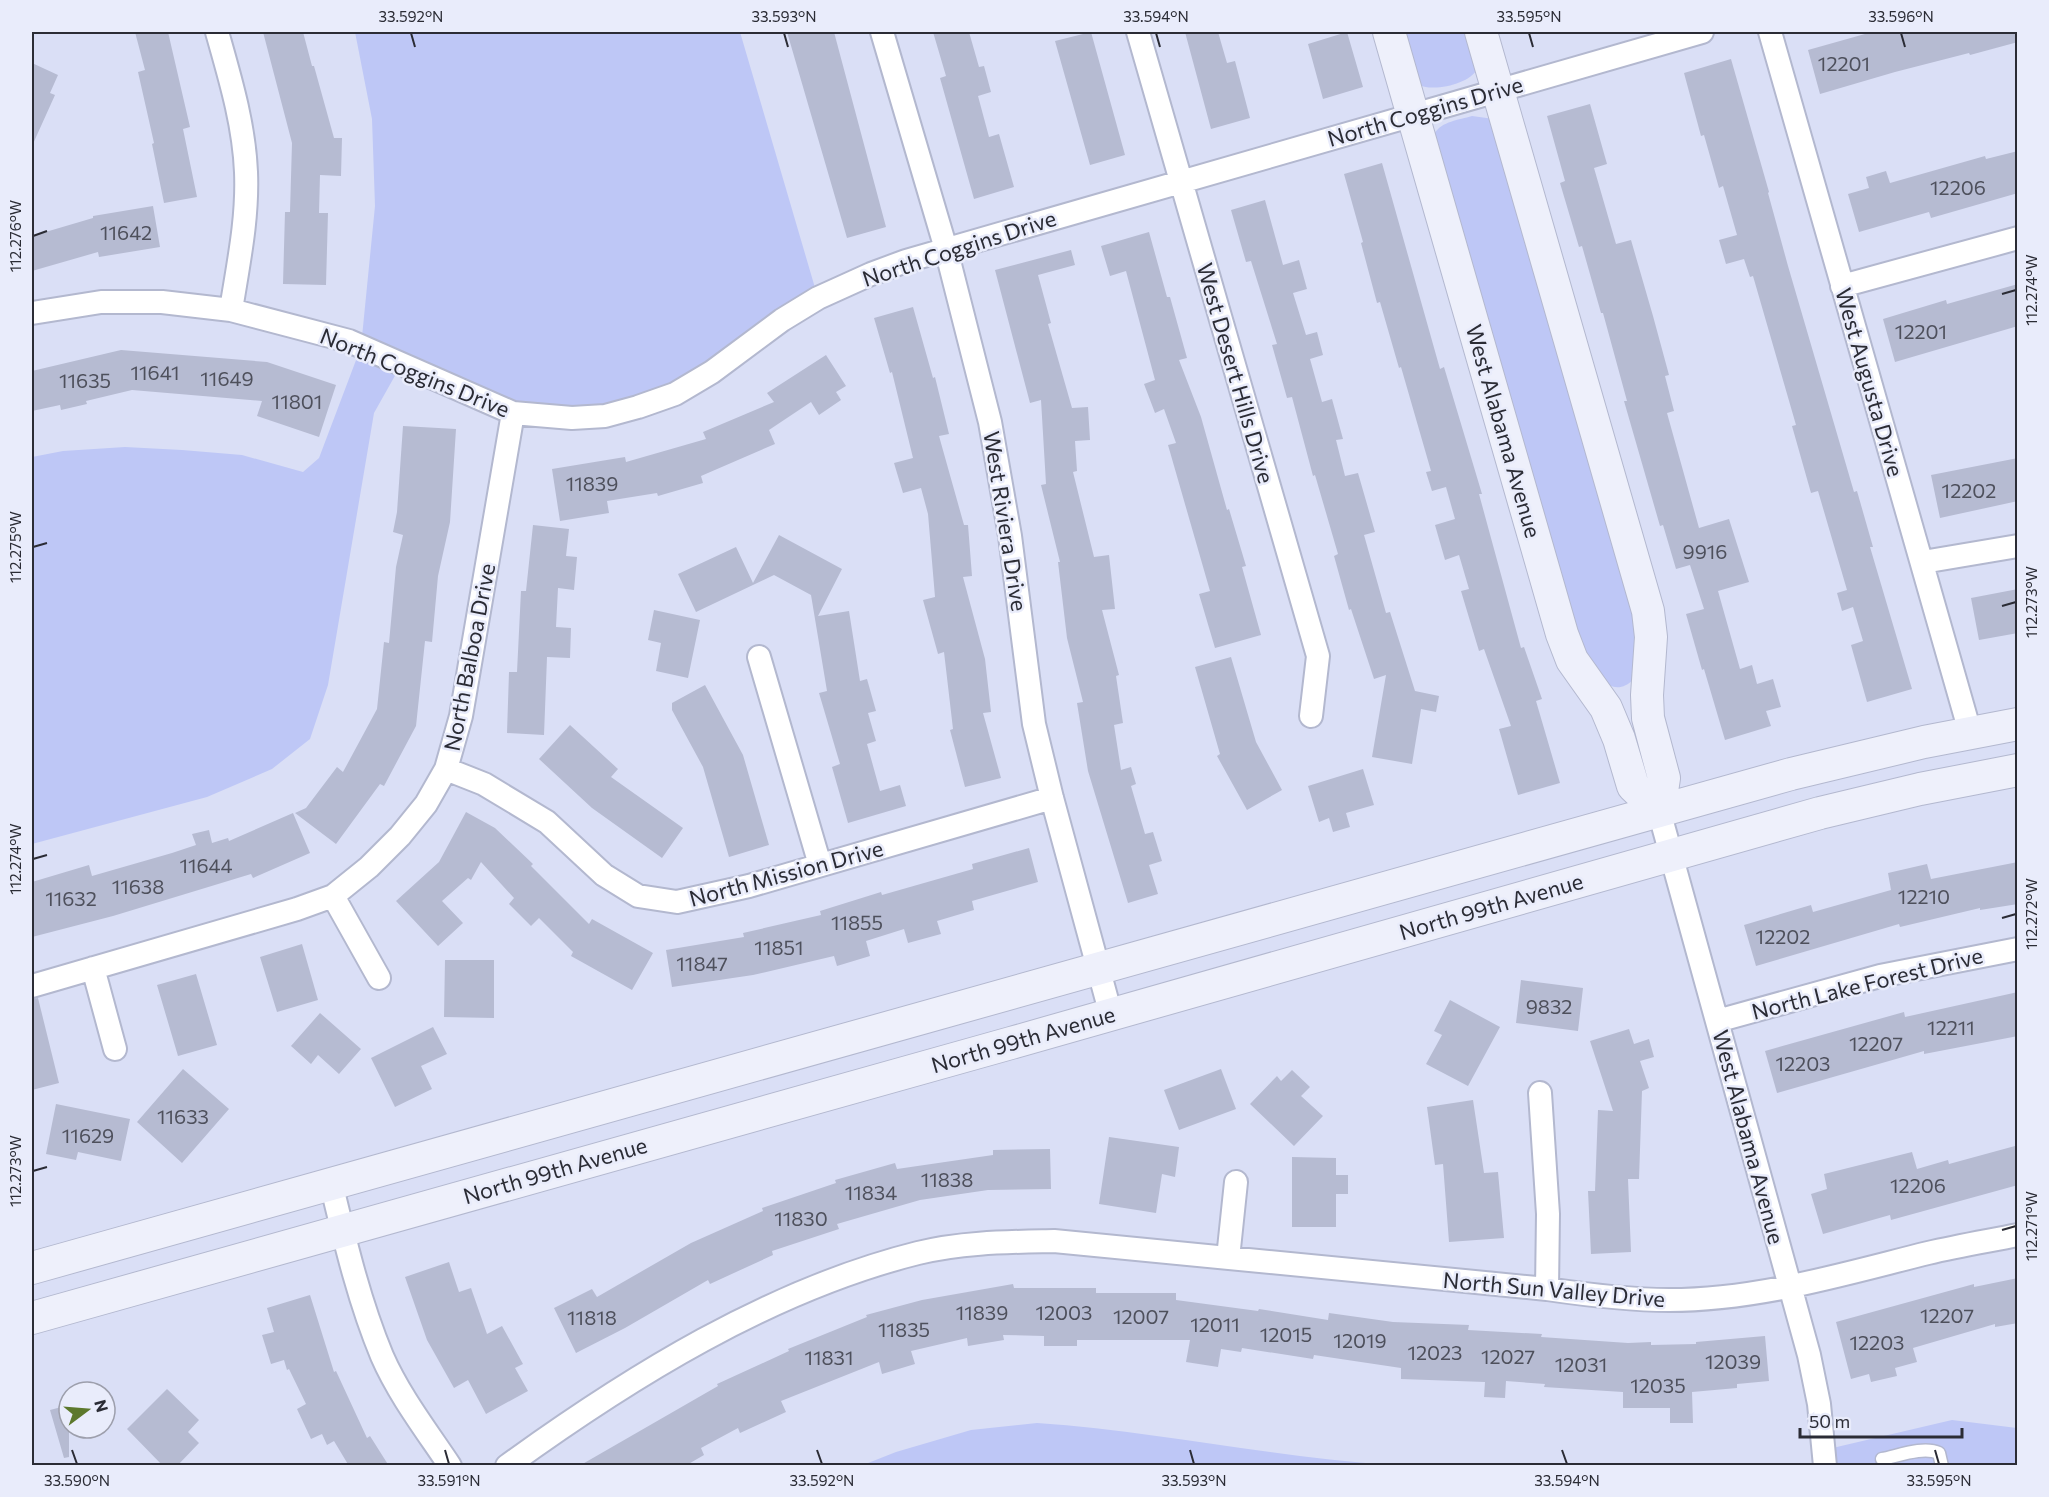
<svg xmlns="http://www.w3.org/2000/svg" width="2049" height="1497" font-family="Commissioner,sans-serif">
<rect width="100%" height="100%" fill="#dadff6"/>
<path fill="#bec7f6" d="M 355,32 L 740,32 L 818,298 L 638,407 L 513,413 L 401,365 L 374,413 L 328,685 L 310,739 L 272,769 L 207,797 L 32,844 L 32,457 L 63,451 L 125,447 L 182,450 L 242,455 L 303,472 L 319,458 L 361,347 L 375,206 L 372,119 Z
M 1398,32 L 1470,32 L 1477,69 C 1470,84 1432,93 1417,84 Z
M 1472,116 L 1494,119 L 1640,622 L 1634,679 C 1612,701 1597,674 1583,658 L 1434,134 C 1442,121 1459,120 1472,116 Z
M 1952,1420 L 2017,1428 L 2017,1465 L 1826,1465 L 1824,1450 Z
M 1037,1423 C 1155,1431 1271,1457 1390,1465 L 863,1465 L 896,1452 L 971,1430 Z"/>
<path fill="#b6bbd2" d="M 135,32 L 168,32 L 190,127 L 183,129 L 197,197 L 164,203 L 152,144 L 154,143 L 138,72 L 145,70 Z
M 263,32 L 303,32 L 312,66 L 314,66 L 334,138 L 342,138 L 341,176 L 320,175 L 319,213 L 328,213 L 326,285 L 283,284 L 285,212 L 290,212 L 292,143 Z
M 787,32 L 834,32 L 886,227 L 847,238 Z
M 933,32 L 969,32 L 979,67 L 984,66 L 991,92 L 978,96 L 989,137 L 999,134 L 1014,187 L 974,199 L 940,78 L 946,76 Z
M 1091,32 L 1125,155 L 1090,165 L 1055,41 Z
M 1185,32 L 1218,32 L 1227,63 L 1235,61 L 1250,118 L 1211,129 Z
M 1347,32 L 1363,87 L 1323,99 L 1308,44 Z
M 1872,32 L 2018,32 L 2018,42 L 1970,55 L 1969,53 L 1895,72 L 1820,94 L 1808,50 Z
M 1731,59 L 1769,192 L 1768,193 L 1788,266 L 1854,492 L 1857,491 L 1873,547 L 1870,547 L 1912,689 L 1867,702 L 1851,645 L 1863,641 L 1853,607 L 1842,611 L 1837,593 L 1847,590 L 1818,491 L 1811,493 L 1792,426 L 1796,425 L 1753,276 L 1750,277 L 1744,259 L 1726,264 L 1719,240 L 1737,235 L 1723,186 L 1719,188 L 1704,135 L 1701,136 L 1684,73 Z
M 32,63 L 58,75 L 50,93 L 55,95 L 32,146 Z
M 1590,104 L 1607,164 L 1594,168 L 1616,244 L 1631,240 L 1653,316 L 1669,375 L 1665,376 L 1674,411 L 1667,413 L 1699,528 L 1729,519 L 1749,582 L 1718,591 L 1740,669 L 1752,665 L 1757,684 L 1773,679 L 1781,707 L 1766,711 L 1771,726 L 1725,740 L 1704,669 L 1702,670 L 1686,614 L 1704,609 L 1690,565 L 1676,569 L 1663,525 L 1660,526 L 1624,401 L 1627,401 L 1603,313 L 1601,313 L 1582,246 L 1579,247 L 1560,183 L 1565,181 L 1547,116 Z
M 2018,151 L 2018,193 L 1931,218 L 1929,212 L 1859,232 L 1848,194 L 1869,188 L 1866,177 L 1886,171 L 1890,183 L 1985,156 L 1986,159 Z
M 1382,163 L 1440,369 L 1444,367 L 1482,494 L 1479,494 L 1521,648 L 1524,647 L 1542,699 L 1536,701 L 1560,783 L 1518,795 L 1499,729 L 1511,726 L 1484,649 L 1479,651 L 1461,591 L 1469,589 L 1459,555 L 1445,560 L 1435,525 L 1455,519 L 1446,487 L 1432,491 L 1426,472 L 1431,471 L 1401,367 L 1399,368 L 1380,302 L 1377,303 L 1361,243 L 1363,242 L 1344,174 Z
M 1265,200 L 1283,265 L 1299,260 L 1307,289 L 1293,293 L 1306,335 L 1317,332 L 1323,355 L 1310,359 L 1322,402 L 1332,399 L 1343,439 L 1336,440 L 1345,476 L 1358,473 L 1375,532 L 1364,535 L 1386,613 L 1390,612 L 1415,691 L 1439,696 L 1436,712 L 1421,709 L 1412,764 L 1372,757 L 1386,675 L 1374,679 L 1351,609 L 1349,610 L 1334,556 L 1338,554 L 1315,475 L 1313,476 L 1292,397 L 1287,398 L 1272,345 L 1277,344 L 1251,261 L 1246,262 L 1231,210 Z
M 153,206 L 160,247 L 99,257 L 98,252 L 32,271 L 32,236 L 93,218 L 93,216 Z
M 1149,232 L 1167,297 L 1170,297 L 1187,358 L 1179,360 L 1201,417 L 1227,510 L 1229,509 L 1246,566 L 1242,567 L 1261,635 L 1215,648 L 1199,594 L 1210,591 L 1168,445 L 1176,443 L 1164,409 L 1155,413 L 1144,384 L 1155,380 L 1126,271 L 1110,276 L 1101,246 Z
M 1071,250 L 1075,265 L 1038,275 L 1051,323 L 1048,324 L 1072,408 L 1088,407 L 1090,440 L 1075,441 L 1077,471 L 1073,472 L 1094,557 L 1109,555 L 1115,609 L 1102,610 L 1119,675 L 1116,676 L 1123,723 L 1114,725 L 1121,770 L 1131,767 L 1136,784 L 1131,786 L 1145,834 L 1153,832 L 1162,861 L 1149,865 L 1158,894 L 1128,903 L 1088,771 L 1077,703 L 1083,702 L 1067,638 L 1058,562 L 1060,562 L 1041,485 L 1046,484 L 1041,400 L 1030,403 L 995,270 Z
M 2018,284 L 2018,326 L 1895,362 L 1883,319 L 1946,300 L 1947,304 Z
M 913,307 L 933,378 L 935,377 L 949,434 L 939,436 L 964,525 L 968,525 L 972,576 L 963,577 L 985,659 L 991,712 L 983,713 L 1001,778 L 965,787 L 950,730 L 953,729 L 944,652 L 938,654 L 923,600 L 935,597 L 928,514 L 921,488 L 903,493 L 894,463 L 913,458 L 892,372 L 890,373 L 874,318 Z
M 121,350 L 267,362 L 336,385 L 319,437 L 257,416 L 262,401 L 132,390 L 86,401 L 87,404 L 61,410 L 60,405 L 32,411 L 32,371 Z
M 826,355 L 846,386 L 836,392 L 841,400 L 819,415 L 811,402 L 769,430 L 775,444 L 701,476 L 703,483 L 658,496 L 657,493 L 607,501 L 609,513 L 560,521 L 552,469 L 625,457 L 626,462 L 706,439 L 703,432 L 774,402 L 767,393 Z
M 403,426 L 456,429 L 450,522 L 438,576 L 432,642 L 425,641 L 416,726 L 384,786 L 380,784 L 336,844 L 295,813 L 306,808 L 337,767 L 343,772 L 377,709 L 384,642 L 389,643 L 396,567 L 403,535 L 393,532 L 397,512 Z
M 2018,458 L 2018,501 L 1940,518 L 1931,475 Z
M 533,525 L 569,529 L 566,556 L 577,557 L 574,590 L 558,588 L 556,627 L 571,628 L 570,658 L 547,657 L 544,735 L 507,733 L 509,672 L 517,672 L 521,591 L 526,591 Z
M 779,535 L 842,569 L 818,616 L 849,611 L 860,681 L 867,679 L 876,711 L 868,713 L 876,741 L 867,744 L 880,791 L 900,785 L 906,806 L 848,823 L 832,767 L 840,764 L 819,693 L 827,691 L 811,595 L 774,575 L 696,612 L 678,574 L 736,547 L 753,583 Z
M 2018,589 L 2018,633 L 1979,640 L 1971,598 Z
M 654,610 L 700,620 L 688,678 L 656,671 L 661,643 L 648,640 Z
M 1231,657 L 1256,742 L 1282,790 L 1247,810 L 1217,756 L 1220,754 L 1195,667 Z
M 705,685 L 743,755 L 769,845 L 729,857 L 703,767 L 672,710 L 672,703 Z
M 570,725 L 618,769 L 611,777 L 683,828 L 662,858 L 592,808 L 539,759 Z
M 1363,769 L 1374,805 L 1346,813 L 1350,827 L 1333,832 L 1329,818 L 1319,822 L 1308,786 Z
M 466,812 L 495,828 L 533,864 L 531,866 L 589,924 L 592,919 L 653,953 L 632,990 L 571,956 L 573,952 L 539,918 L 531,926 L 509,904 L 514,898 L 481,862 L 471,880 L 468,878 L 442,901 L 463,923 L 438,946 L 396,901 L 439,862 Z
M 293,813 L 310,853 L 253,878 L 251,874 L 113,916 L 32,937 L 32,882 L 89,865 L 92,876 L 172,853 L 196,845 L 192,834 L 209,830 L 212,843 L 228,838 L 229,841 Z
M 1029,848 L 1038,882 L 972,901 L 974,910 L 937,921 L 941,934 L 908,943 L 904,929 L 866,941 L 870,956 L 837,966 L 834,956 L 753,975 L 672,987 L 666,950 L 744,937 L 743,933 L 821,915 L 820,911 L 881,892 L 882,895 L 973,869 L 972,864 Z
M 2018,862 L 2018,904 L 1980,910 L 1980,908 L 1900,927 L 1899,924 L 1756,966 L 1744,925 L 1811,905 L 1813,912 L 1891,890 L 1888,873 L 1927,864 L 1931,879 Z
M 302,944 L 318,1000 L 277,1012 L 260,957 Z
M 445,960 L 494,960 L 494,1018 L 444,1017 Z
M 196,974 L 217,1045 L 178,1056 L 157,985 Z
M 1521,980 L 1583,988 L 1578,1031 L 1516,1023 Z
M 2018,992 L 2018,1036 L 1924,1054 L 1924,1051 L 1777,1093 L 1765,1051 L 1904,1012 L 1905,1017 Z
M 38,998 L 59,1083 L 32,1090 L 32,999 Z
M 1450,1000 L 1500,1027 L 1468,1086 L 1426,1064 L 1442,1035 L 1434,1031 Z
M 320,1013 L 361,1049 L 339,1074 L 318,1055 L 311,1064 L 291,1046 Z
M 433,1027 L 447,1054 L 421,1066 L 432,1089 L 395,1107 L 371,1058 Z
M 1629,1029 L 1634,1044 L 1649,1039 L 1654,1057 L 1640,1061 L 1649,1088 L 1642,1091 L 1639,1179 L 1628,1179 L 1631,1252 L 1591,1254 L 1588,1191 L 1595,1191 L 1598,1110 L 1613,1111 L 1590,1041 Z
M 183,1069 L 229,1109 L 182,1163 L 137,1122 Z
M 1221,1069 L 1236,1109 L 1179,1130 L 1164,1090 Z
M 1292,1070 L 1310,1087 L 1301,1096 L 1323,1116 L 1294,1146 L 1250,1104 L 1277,1076 L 1281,1081 Z
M 1473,1100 L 1484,1173 L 1498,1172 L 1504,1238 L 1449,1242 L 1443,1164 L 1435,1165 L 1427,1107 Z
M 56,1104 L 130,1119 L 121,1161 L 78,1152 L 76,1160 L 46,1154 Z
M 1109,1137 L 1179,1147 L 1175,1177 L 1162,1174 L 1156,1213 L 1099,1204 Z
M 2015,1146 L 2018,1156 L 2018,1185 L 1891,1220 L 1890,1215 L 1823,1234 L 1811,1194 L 1827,1189 L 1824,1174 L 1912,1152 L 1917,1169 L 1948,1160 L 1949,1164 Z
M 1050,1149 L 1051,1189 L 988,1190 L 920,1200 L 837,1224 L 839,1229 L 772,1251 L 773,1255 L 710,1284 L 708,1280 L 625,1328 L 576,1353 L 554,1308 L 592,1289 L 597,1297 L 691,1243 L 763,1211 L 762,1208 L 836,1183 L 835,1180 L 895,1163 L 897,1169 L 993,1155 L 993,1150 Z
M 1292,1157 L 1336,1158 L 1336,1175 L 1348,1175 L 1348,1194 L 1336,1194 L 1336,1227 L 1292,1227 Z
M 449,1262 L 459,1292 L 471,1288 L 487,1334 L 502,1326 L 523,1364 L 515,1368 L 528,1391 L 486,1414 L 468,1380 L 454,1388 L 427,1340 L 405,1277 Z
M 2018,1278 L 2018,1323 L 1995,1327 L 1995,1324 L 1913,1348 L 1917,1362 L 1895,1368 L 1897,1376 L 1871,1382 L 1869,1374 L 1851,1379 L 1836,1322 L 1974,1284 L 1974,1287 Z
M 1013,1284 L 1014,1288 L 1096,1288 L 1096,1293 L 1176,1293 L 1176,1300 L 1258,1311 L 1259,1309 L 1328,1320 L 1329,1313 L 1393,1322 L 1469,1325 L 1468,1330 L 1542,1334 L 1541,1337 L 1628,1343 L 1651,1342 L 1651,1345 L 1696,1344 L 1696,1342 L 1765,1336 L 1769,1381 L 1737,1384 L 1737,1388 L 1692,1392 L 1693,1423 L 1670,1423 L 1670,1408 L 1623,1408 L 1623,1392 L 1544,1387 L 1545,1384 L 1506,1381 L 1505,1398 L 1484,1397 L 1485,1382 L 1401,1379 L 1401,1368 L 1314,1355 L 1313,1359 L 1242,1348 L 1241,1352 L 1221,1349 L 1218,1367 L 1186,1362 L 1190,1340 L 1077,1340 L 1077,1346 L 1044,1346 L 1044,1336 L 1003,1335 L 1004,1340 L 968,1346 L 967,1338 L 911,1351 L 915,1364 L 882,1374 L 879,1362 L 781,1401 L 786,1412 L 740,1433 L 738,1428 L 701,1448 L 704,1455 L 685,1466 L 579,1466 L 718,1386 L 717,1384 L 789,1351 L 788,1349 L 867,1317 L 866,1315 L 922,1300 Z
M 310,1295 L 334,1372 L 336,1371 L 367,1438 L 370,1436 L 389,1466 L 349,1466 L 334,1441 L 327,1445 L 322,1434 L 311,1439 L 297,1409 L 306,1404 L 289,1369 L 287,1370 L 284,1360 L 271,1364 L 262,1335 L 274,1332 L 267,1308 Z
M 167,1389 L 199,1420 L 188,1432 L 199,1443 L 177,1466 L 163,1466 L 127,1429 Z
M 69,1405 L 69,1457 L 64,1458 L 50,1410 Z"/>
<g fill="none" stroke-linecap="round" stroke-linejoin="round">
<g stroke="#b3b8cf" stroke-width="15">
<path id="lane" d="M 1882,1459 C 1898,1456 1923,1446 1939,1453 L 1942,1466"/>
</g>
<g stroke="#b3b8cf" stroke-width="26">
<path id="street" d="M 217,32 C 230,78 244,124 246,172 C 248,219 238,265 231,310
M 882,32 L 946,249 L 990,422 L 1010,536 L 1034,724 L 1052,798 L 1111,1015
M 1138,32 L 1318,656 L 1311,716
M 1770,32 L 1970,732
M 1842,286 L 2018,238
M 32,313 L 101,302 L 162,302 L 231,310 L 349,341 L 513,413 L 572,418 L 605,416 L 638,407 L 675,394 L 712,372 L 782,320 L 818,298 L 871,274 L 906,261 L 1702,32
M 1923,562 L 2018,546
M 759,657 L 820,865
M 446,769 L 484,784 L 547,822 L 604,875 L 638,896 L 677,902 L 749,886 L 1052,798
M 1659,811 L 1809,1355 L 1819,1404 L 1825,1466
M 333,896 L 379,978
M 93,968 L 115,1049
M 32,986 L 297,909 L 333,896 L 369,867 L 400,836 L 426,804 L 446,769 L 461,716 L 513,413
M 1717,1021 L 1880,976 L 2018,949
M 1540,1093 L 1548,1214 L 1547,1289
M 331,1183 C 345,1241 359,1301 382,1356 C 399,1395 426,1430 450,1466
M 1228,1258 L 1236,1182
M 507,1466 C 630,1377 770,1290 918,1253 C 962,1242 1009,1242 1054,1241 L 1547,1289 C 1588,1295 1628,1300 1669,1300 C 1758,1300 1843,1274 1928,1253 C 1958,1246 1988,1241 2018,1235"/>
</g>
<g stroke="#b3b8cf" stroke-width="34">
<path id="secondary" d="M 1389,32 L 1562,634 L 1572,660 L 1606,708 L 1619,739 L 1633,786 L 1659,811
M 1481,32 L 1648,611 L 1651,637 L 1647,695 L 1648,718 L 1664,778 L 1659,811
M 32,1268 L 1791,774 L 1924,742 L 2018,724
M 32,1318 L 1011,1043 L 1820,813 L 1920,789 L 2018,770"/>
</g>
<use href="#lane" stroke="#fff" stroke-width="12"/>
<use href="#street" stroke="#fff" stroke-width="22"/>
<use href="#secondary" stroke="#eef0fb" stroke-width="32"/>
</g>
<path fill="none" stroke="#2b2c35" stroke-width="2" d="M 411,33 L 415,47M 784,33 L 788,47M 1156,33 L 1160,47M 1529,33 L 1533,47M 1901,33 L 1905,47M 33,236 L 47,231M 2002,294 L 2016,290M 33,547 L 47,543M 2002,606 L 2016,602M 33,859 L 47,855M 2002,918 L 2016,914M 33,1171 L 47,1167M 2002,1230 L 2016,1226M 72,1450 L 77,1464M 445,1450 L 449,1464M 817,1450 L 822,1464M 1190,1450 L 1194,1464M 1562,1450 L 1567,1464M 1935,1450 L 1939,1464"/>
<g text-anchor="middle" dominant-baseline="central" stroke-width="5" stroke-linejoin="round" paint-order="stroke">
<g font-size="20" fill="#4e505c">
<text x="1844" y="63">12201</text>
<text x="1958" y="187">12206</text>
<text x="126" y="232">11642</text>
<text x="1921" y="331">12201</text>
<text x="155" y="372">11641</text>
<text x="227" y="378">11649</text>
<text x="85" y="380">11635</text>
<text x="297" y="401">11801</text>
<text x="592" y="483">11839</text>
<text x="1969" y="490">12202</text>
<text x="1705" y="551">9916</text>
<text x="206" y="865">11644</text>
<text x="138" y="886">11638</text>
<text x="1924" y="896">12210</text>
<text x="71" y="898">11632</text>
<text x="857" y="922">11855</text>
<text x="1783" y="936">12202</text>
<text x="779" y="947">11851</text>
<text x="702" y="963">11847</text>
<text x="1549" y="1006">9832</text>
<text x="1951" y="1027">12211</text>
<text x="1876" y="1043">12207</text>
<text x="1803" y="1063">12203</text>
<text x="183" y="1116">11633</text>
<text x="88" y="1135">11629</text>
<text x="947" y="1179">11838</text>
<text x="1918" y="1185">12206</text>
<text x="871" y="1192">11834</text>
<text x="801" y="1218">11830</text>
<text x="982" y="1312">11839</text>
<text x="1064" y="1312">12003</text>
<text x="1947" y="1315">12207</text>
<text x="1141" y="1316">12007</text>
<text x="592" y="1317">11818</text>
<text x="1215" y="1324">12011</text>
<text x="904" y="1329">11835</text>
<text x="1286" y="1334">12015</text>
<text x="1360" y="1340">12019</text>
<text x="1877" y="1342">12203</text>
<text x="1435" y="1352">12023</text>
<text x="1508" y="1356">12027</text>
<text x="829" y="1357">11831</text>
<text x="1733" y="1361">12039</text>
<text x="1581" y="1364">12031</text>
<text x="1658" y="1385">12035</text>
</g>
<g font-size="22" fill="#2b2c35" stroke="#e9ecfb">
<text transform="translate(1425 111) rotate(-16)">North Coggins Drive</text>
<text transform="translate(959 248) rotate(-18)">North Coggins Drive</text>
<text transform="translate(415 372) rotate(22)">North Coggins Drive</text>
<text transform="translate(1236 373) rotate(74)">West Desert Hills Drive</text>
<text transform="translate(1870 382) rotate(74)">West Augusta Drive</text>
<text transform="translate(1504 431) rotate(74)">West Alabama Avenue</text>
<text transform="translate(1006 521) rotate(81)">West Riviera Drive</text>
<text transform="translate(469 657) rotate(-79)">North Balboa Drive</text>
<text transform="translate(786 873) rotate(-15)">North Mission Drive</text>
<text transform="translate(1491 906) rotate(-16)">North 99th Avenue</text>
<text transform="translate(1867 983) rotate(-14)">North Lake Forest Drive</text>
<text transform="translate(1023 1039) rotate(-16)">North 99th Avenue</text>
<text transform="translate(1749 1137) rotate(75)">West Alabama Avenue</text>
<text transform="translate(555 1170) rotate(-16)">North 99th Avenue</text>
<text transform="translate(1554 1289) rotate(5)">North Sun Valley Drive</text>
</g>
</g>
<rect width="2049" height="1497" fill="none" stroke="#e9ecfb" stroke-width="66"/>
<g transform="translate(87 1410) rotate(74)"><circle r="28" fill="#e9ecfb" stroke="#9d9fac" stroke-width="1.5"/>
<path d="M0-4.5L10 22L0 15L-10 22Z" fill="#5c782c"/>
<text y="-9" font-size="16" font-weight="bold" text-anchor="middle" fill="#2b2c35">N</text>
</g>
<path d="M1800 1428v9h162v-9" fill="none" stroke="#2b2c35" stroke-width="3"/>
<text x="1809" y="1428" font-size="18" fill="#2b2c35" stroke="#e9ecfb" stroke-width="4.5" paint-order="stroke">50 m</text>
<rect x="33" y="33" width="1983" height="1431" fill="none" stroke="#2b2c35" stroke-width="2"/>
<g font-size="15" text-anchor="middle" fill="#2b2c35">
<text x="411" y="22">33.592°N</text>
<text x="784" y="22">33.593°N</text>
<text x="1156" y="22">33.594°N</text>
<text x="1529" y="22">33.595°N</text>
<text x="1901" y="22">33.596°N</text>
<text transform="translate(16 236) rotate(-90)" y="5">112.276°W</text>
<text transform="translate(2032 290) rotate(-90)" y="5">112.274°W</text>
<text transform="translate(16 547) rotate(-90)" y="5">112.275°W</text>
<text transform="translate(2032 602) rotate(-90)" y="5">112.273°W</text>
<text transform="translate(16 859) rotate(-90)" y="5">112.274°W</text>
<text transform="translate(2032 914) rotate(-90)" y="5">112.272°W</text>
<text transform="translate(16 1171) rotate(-90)" y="5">112.273°W</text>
<text transform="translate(2032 1226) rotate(-90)" y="5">112.271°W</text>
<text x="77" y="1486">33.590°N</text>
<text x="449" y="1486">33.591°N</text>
<text x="822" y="1486">33.592°N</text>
<text x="1194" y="1486">33.593°N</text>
<text x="1567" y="1486">33.594°N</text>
<text x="1939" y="1486">33.595°N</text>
</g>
</svg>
